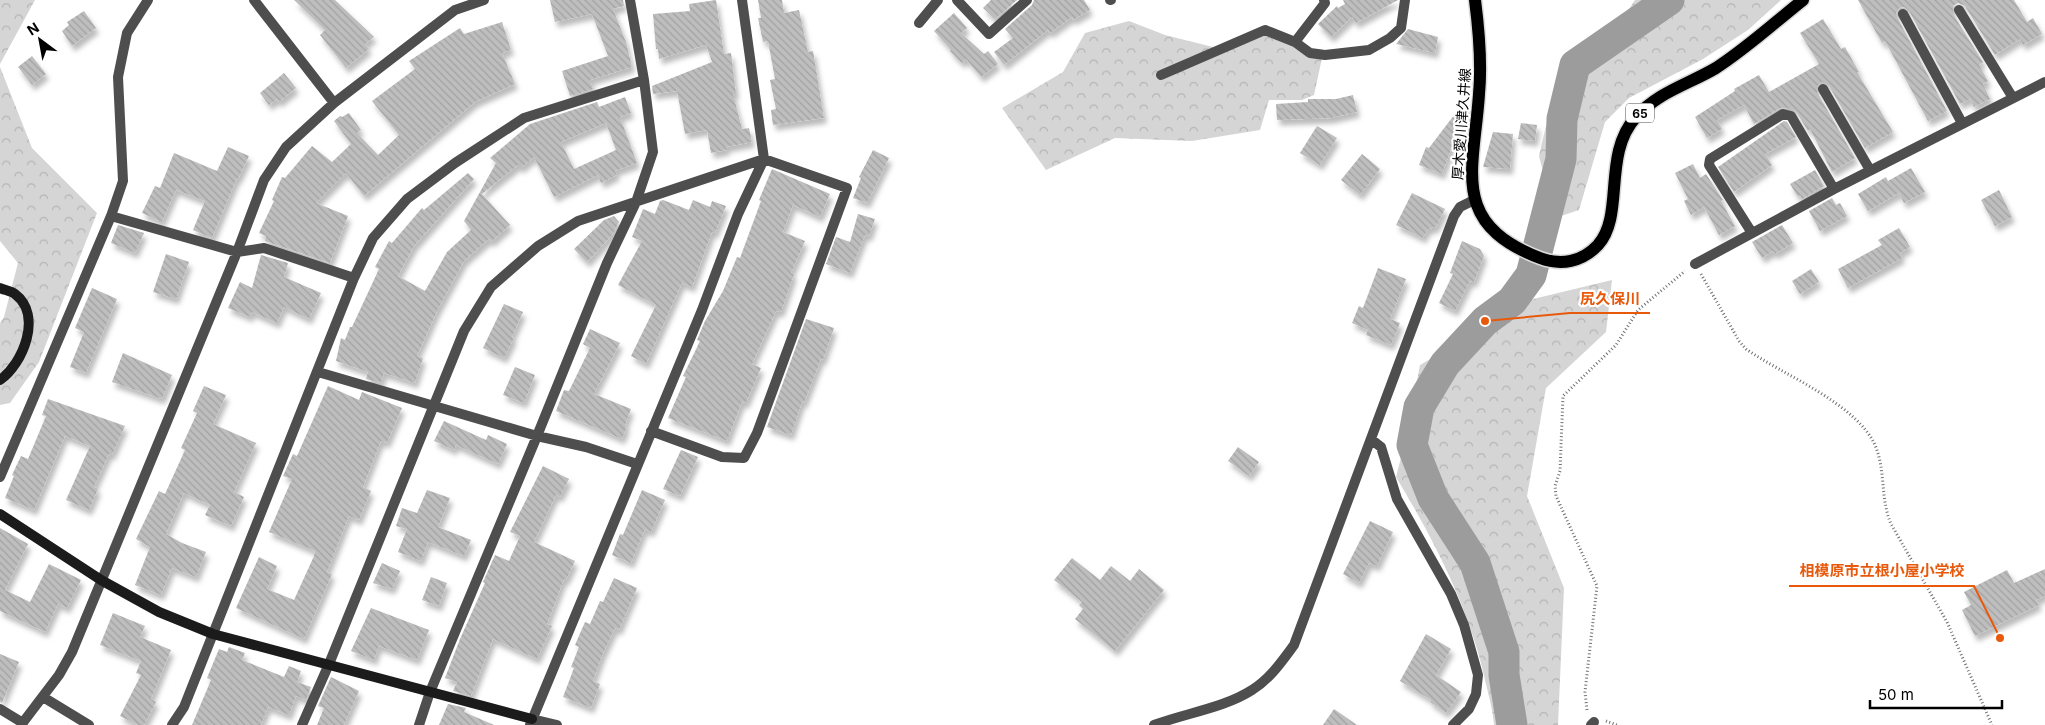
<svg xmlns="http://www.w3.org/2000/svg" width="2045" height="725" font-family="Inter,'Noto Sans JP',sans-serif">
<defs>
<pattern id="forest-crowns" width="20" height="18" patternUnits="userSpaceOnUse" patternTransform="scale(1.25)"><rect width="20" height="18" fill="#d5d5d5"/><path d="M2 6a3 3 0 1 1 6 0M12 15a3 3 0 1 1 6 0" fill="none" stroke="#b5b5b5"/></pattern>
<pattern id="building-back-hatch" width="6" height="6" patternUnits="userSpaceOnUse" patternTransform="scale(1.25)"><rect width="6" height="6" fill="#bebebe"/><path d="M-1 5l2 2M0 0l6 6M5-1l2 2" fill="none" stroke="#a2a2a2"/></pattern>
<filter id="shadow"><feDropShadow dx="3" dy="5.5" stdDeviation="2.5" flood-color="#0004"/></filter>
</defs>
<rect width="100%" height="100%" fill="#fff"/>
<path fill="url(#forest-crowns)" d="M 0,0 L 35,0 L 0,64 Z
M 1635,0 L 1781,0 L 1748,30 L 1703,59 L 1629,98 L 1605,122 L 1579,210 L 1555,218 L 1539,156 L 1554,92 L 1593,61 L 1634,42 L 1623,18 Z
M 1129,21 L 1165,35 L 1221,49 L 1265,35 L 1322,58 L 1314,95 L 1302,100 L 1269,100 L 1260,130 L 1192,141 L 1115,138 L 1046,170 L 1002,108 L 1063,72 L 1085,33 Z
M 0,67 L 32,148 L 97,213 L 39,362 L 10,403 L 0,405 L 0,323 L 4,317 L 18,263 L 0,241 Z
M 1612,280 L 1606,332 L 1546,388 L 1527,496 L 1564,588 L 1558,725 L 1494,725 C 1493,711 1489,697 1486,684 C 1470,609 1435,542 1396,477 L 1407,434 L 1420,365 L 1533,299 Z"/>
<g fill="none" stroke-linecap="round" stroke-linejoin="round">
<path stroke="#9c9c9c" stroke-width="31" d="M 1512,725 L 1504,675 L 1504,652 L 1475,563 L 1433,498 L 1412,445 L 1419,407 L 1445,364 L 1485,321 L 1512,301 L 1531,275 L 1561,159 L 1562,119 L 1575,65 L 1669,0"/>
</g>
<path fill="url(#building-back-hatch)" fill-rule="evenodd" filter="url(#shadow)" d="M 294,0 L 335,0 L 374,37 L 365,44 L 369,49 L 346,68 L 320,35 L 325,30 Z
M 550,0 L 623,0 L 624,6 L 613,9 L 626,42 L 632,67 L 590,80 L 593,89 L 570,96 L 562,71 L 608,56 L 592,14 L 555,22 Z
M 716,0 L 724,54 L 731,53 L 736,94 L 733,94 L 742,129 L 749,128 L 752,142 L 726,147 L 727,150 L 711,153 L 707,130 L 685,134 L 677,91 L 653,94 L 652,86 L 712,62 L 706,45 L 659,59 L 658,49 L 656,49 L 653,14 L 690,11 L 689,4 Z
M 758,0 L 782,0 L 784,13 L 799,10 L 808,52 L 813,51 L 824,118 L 773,125 L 771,110 L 776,109 L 770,80 L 775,79 L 768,41 L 763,42 L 758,18 L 761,18 Z
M 991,0 L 1017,0 L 995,19 L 983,8 Z
M 1034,0 L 1084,0 L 1090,10 L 1073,20 L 1072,17 L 1050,33 L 1048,30 L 1004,65 L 994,52 L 1013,38 L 1005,29 L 1032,5 Z
M 1343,0 L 1398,0 L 1356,23 L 1352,17 L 1331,37 L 1318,24 L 1337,6 L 1338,8 L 1345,4 Z
M 1858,0 L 2014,0 L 2027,22 L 2033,18 L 2042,34 L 2023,45 L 2020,39 L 1995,55 L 1965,6 L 1958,3 L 1953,6 L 1953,14 L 1983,62 L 1979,65 L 1988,81 L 1983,84 L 1990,99 L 1974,107 L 1970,99 L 1960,104 L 1909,11 L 1904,7 L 1899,8 L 1896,13 L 1897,17 L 1947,111 L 1928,121 L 1885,41 L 1882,43 Z
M 84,11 L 96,28 L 72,46 L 62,31 L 69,25 L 67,22 Z
M 954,13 L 967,28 L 961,33 L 984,54 L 988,51 L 998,64 L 981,77 L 966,59 L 962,63 L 950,51 L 951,50 L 934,31 Z
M 1823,19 L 1841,49 L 1845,47 L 1859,72 L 1857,72 L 1893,132 L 1865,148 L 1829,86 L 1822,82 L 1817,86 L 1817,92 L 1855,158 L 1832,172 L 1810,129 L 1808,131 L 1797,113 L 1793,109 L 1780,108 L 1754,124 L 1744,105 L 1717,120 L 1722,129 L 1707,138 L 1695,117 L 1735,91 L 1734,89 L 1759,75 L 1769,92 L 1819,64 L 1800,33 Z
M 502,22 L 511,50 L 502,53 L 515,84 L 475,102 L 364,196 L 346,173 L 316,203 L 348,216 L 330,263 L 265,241 L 266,236 L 259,233 L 274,201 L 272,200 L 282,177 L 285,178 L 312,146 L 332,162 L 351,144 L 334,121 L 340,116 L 342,117 L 349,113 L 361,130 L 357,133 L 378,155 L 399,135 L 372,101 L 415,69 L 409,61 L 460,28 L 464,34 Z
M 1408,29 L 1438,37 L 1435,53 L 1396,44 Z
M 32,56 L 46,74 L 32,85 L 18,67 Z
M 284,73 L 296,88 L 279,102 L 277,99 L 269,105 L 260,93 Z
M 1353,95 L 1357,112 L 1331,118 L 1277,120 L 1276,104 L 1308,102 L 1308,99 L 1336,99 Z
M 625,97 L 631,113 L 620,117 L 637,163 L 615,171 L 617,175 L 601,183 L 598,175 L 554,197 L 534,157 L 521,168 L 518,165 L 482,194 L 510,225 L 491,242 L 489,239 L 464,261 L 438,309 L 417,356 L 423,358 L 415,383 L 384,373 L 381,383 L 366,379 L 368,372 L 336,361 L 341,338 L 345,340 L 350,327 L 352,327 L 379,269 L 375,267 L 389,241 L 392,243 L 422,208 L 424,210 L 468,173 L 474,179 L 414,246 L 398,276 L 425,291 L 447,252 L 471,230 L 464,221 L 496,163 L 490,158 L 530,124 L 597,102 L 599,107 ZM 606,123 L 616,150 L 574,169 L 561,142 Z
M 1464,102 L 1467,104 L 1461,119 L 1465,120 L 1461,139 L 1455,138 L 1442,174 L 1419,165 L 1426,147 L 1429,148 Z
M 1784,121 L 1787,122 L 1796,137 L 1765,154 L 1772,165 L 1734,192 L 1718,167 Z
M 1521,123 L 1537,125 L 1535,141 L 1518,139 Z
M 1317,126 L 1337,138 L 1320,165 L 1300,153 Z
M 1493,132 L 1513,134 L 1510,169 L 1483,167 Z
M 228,147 L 249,156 L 238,179 L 237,178 L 212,238 L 193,230 L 205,201 L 176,190 L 162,222 L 142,213 L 155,186 L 160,188 L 174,153 L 217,171 Z
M 873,150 L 889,158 L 867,203 L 853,198 L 861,178 L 859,177 Z
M 1362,154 L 1380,169 L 1360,195 L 1341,180 Z
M 1693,164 L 1700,178 L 1706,174 L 1723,200 L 1721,201 L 1735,226 L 1719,235 L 1704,207 L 1691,215 L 1684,201 L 1688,199 L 1675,173 Z
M 1911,168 L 1925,192 L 1904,203 L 1899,193 L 1868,211 L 1858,194 L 1886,177 L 1888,181 Z
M 772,169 L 830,194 L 820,217 L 793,205 L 783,232 L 805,241 L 791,273 L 794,274 L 781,312 L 776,311 L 752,364 L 761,368 L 746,403 L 742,402 L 727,441 L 668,418 L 686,377 L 683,376 L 700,341 L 697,340 L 705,321 L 723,291 L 737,257 L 740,258 L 761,201 L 759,200 Z
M 1815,170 L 1824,186 L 1802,199 L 1800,195 L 1798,197 L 1790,184 Z
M 1999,190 L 2012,217 L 1995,226 L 1981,200 Z
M 1412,193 L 1445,209 L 1436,227 L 1428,229 L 1423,238 L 1396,225 Z
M 1832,198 L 1836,205 L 1840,203 L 1847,216 L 1820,231 L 1809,211 Z
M 663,200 L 689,210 L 693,200 L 710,207 L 712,201 L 726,206 L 715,233 L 712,232 L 692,287 L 682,283 L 646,364 L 631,356 L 656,305 L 618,285 L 642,241 L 632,237 L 643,209 L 655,214 L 660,201 Z
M 858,214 L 875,219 L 869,236 L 865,235 L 850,273 L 826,264 L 836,237 L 850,242 Z
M 614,216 L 619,222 L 613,234 L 587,262 L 574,249 L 604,220 Z
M 118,225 L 144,233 L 135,253 L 111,243 Z
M 1782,225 L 1793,243 L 1775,254 L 1773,251 L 1762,258 L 1752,242 Z
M 1899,228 L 1910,247 L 1900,253 L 1902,258 L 1848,288 L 1838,269 L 1882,245 L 1878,240 Z
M 1462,241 L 1480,249 L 1484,256 L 1474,282 L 1470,281 L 1455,311 L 1439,303 L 1453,274 L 1450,273 Z
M 166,254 L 189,262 L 176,299 L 153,292 Z
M 261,255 L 288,263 L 284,277 L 321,293 L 309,319 L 284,307 L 277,323 L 252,312 L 250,317 L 228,308 L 240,282 L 252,288 Z
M 1378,268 L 1406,279 L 1390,319 L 1400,323 L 1391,345 L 1366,335 L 1368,330 L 1352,323 L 1359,306 L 1363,308 Z
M 1811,269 L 1819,282 L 1800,294 L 1792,281 Z
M 92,288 L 117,299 L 86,373 L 70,367 L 84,332 L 75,328 Z
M 504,304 L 523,312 L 512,337 L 514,338 L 504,358 L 483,348 Z
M 806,319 L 834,328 L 823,360 L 821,359 L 804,403 L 802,402 L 791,435 L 767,427 Z
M 590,329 L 620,343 L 594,394 L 631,409 L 625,425 L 627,426 L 622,439 L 556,411 L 564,390 L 569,391 L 590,348 L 583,344 Z
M 123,353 L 172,375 L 162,399 L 112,382 Z
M 515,367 L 535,375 L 524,403 L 503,395 Z
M 204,386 L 226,395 L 213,424 L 256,443 L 234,492 L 244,497 L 231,526 L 205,515 L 210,505 L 184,493 L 166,534 L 182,543 L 206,552 L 196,577 L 172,568 L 161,595 L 135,585 L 150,547 L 136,539 L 159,491 L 165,494 L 185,450 L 181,448 L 197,413 L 193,411 Z
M 328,386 L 359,400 L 362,392 L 402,408 L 387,443 L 381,441 L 363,487 L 371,491 L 359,520 L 349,516 L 327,572 L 332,574 L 304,639 L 236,608 L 259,557 L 277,566 L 267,589 L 294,600 L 314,556 L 315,551 L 269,532 L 292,479 L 283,476 L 293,454 L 297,456 Z
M 48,399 L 125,426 L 112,455 L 109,454 L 94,487 L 98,489 L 89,510 L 66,500 L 90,446 L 65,436 L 34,510 L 5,498 L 14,476 L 12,475 L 21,456 L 28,459 L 46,416 L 42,415 Z
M 444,421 L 486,440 L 488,435 L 507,444 L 498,464 L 456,445 L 454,450 L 434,441 Z
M 1238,447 L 1259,462 L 1249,476 L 1228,461 Z
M 681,450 L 698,457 L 680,496 L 663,489 Z
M 543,466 L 569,479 L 560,497 L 556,495 L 534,542 L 575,561 L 566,580 L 564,579 L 547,624 L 552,626 L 537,659 L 493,639 L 471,696 L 453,691 L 457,682 L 445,678 L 460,639 L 485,583 L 483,582 L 495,555 L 509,561 L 520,536 L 510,532 Z
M 427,490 L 450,498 L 438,527 L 471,540 L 464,556 L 428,542 L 421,561 L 398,552 L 407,529 L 396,526 L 402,508 L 417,513 Z
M 642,490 L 665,500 L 651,532 L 645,529 L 631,563 L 612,555 L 620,534 L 623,535 Z
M 1370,521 L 1393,532 L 1377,566 L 1369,563 L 1359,583 L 1343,574 Z
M 0,528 L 28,544 L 5,590 L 30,602 L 49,564 L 81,580 L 67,608 L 58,604 L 45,632 L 0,611 Z
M 1072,558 L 1100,580 L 1111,566 L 1130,581 L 1139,569 L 1164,590 L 1115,651 L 1075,619 L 1083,609 L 1079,605 L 1082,602 L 1054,580 Z
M 382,563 L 400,571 L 392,589 L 373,583 Z
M 2045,569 L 2045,596 L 2036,600 L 2039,605 L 1975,636 L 1962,610 L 1971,605 L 1964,592 L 2007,570 L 2014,583 Z
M 431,577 L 447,583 L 439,606 L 422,600 Z
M 614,578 L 637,588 L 619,630 L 615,628 L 602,656 L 593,681 L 600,684 L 591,708 L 563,697 L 574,668 L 571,667 L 579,647 L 575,645 L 585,622 L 590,624 L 600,601 L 603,602 Z
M 371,608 L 429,630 L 417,660 L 379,646 L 374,660 L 351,651 Z
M 113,613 L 145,626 L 140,637 L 171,650 L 151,699 L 156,702 L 144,725 L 138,725 L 120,716 L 141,675 L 136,673 L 141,661 L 100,645 Z
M 1426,634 L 1451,649 L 1436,675 L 1461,692 L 1446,713 L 1430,702 L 1431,700 L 1400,681 Z
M 229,647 L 245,653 L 242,660 L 284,677 L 289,666 L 301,671 L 297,682 L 311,687 L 306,700 L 296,696 L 289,715 L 268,707 L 261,725 L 192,725 L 211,680 L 207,678 L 219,649 L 227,652 Z
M 0,654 L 19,662 L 2,703 L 0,702 Z
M 331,677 L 359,691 L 344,725 L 317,725 L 324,708 L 318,706 Z
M 448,704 L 466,708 L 464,712 L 494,725 L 439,725 Z
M 1334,709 L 1357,725 L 1323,725 Z"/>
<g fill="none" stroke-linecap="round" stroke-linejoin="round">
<g stroke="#dbdbdb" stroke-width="15">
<path id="primary" d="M 1475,0 C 1479,31 1482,63 1479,94 C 1474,170 1449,223 1540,258 C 1561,266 1582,262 1598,245 C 1625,215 1602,154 1636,117 C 1658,92 1689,84 1716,68 C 1747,48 1774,23 1803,0"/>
</g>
<path stroke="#707070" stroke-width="3" stroke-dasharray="1 2.5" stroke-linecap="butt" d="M 1701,274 L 1739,341 L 1746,349 C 1783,375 1856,403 1875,445 C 1886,471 1880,498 1891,524 L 1947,622 L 1992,725
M 1587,710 L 1585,692 L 1597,586 L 1556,496 L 1555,486 L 1560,471 L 1563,396 L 1616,345 L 1638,310 L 1685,271
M 1606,721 L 1617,725"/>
<path stroke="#4e4e4e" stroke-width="10" d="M 254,0 L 334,103
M 957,0 L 989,34 L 1027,0
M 1110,0 L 1111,0
M 1959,10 L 2013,98
M 1903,14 L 1962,123
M 919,23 L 938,0
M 1295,42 L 1325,3 L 1324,0
M 1161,75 L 1265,30 L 1295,42 L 1310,53 L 1325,55 L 1369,50 L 1390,38 L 1401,28 L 1405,0
M 1823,89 L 1870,170
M 111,216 L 237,252 L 264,248 L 354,278
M 1752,233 L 1709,165 L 1710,159 L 1783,114 L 1791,116 L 1834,189
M 1695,264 L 1834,189 L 2045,82
M 318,372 L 537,436 L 586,447 L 637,464
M 1372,440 L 1381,447 L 1397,499 L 1451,594 L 1464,625 L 1478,675 L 1476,694 L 1469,709 L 1453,725
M 0,477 L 111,216 L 123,181 L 118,77 L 127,33 L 148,0
M 43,697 L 89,725
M 0,709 L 23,723
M 532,719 L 557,725
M 21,725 L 59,675 L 72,652 L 237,252 L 264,180 L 286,147 L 334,103 L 455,10 L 484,0
M 172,725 L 184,707 L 354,278 L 373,238 L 407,199 L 455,163 L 524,118 L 644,80
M 302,725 L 329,664 L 464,331 L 491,287 L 538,246 L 578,221 L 764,159 L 847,188 L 757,433 L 744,458 L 722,457 L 651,431
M 419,725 L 430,692 L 537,436 L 607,263 L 636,202 L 653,152 L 644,80 L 630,0
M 530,725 L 702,310 L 738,214 L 764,159 L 742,0
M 1154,725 C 1186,713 1224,708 1252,690 C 1270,679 1282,661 1294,645 L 1454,216 L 1460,207 L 1474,200
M 1591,725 L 1594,722"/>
<path stroke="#1b1b1b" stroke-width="10" d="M 0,288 C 4,290 11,291 15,294 C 43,315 23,364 0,380
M 0,514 L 101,580 L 159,612 L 213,634 L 532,719"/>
<use href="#primary" stroke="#000" stroke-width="12"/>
</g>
<g text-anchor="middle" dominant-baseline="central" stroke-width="4.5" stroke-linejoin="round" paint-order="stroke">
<rect fill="#fff" stroke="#4c4c4c" stroke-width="1" x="1626" y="103.5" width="28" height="19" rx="4"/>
<g font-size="12" font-weight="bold" fill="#000">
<text x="1640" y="113">65</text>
</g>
<g font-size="14" fill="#000" stroke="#fff">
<text transform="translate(1461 124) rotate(-86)">厚木愛川津久井線</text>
</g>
</g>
<path fill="none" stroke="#e8590c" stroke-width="2" d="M1485 321L1570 313H1650M2000 638L1974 586H1789"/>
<g fill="#e8590c" stroke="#fff" stroke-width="2">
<circle cx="1485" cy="321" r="5"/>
<circle cx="2000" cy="638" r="5"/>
</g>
<g font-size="15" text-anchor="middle" font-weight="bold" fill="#e8590c" stroke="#fff" stroke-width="4.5" stroke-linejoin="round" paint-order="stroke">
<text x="1610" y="304">尻久保川</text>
<text x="1882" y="576">相模原市立根小屋小学校</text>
</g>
<g transform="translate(40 40) rotate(328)" stroke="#ffffff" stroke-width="4" paint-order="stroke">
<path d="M0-4L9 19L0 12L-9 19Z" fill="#000000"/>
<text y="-8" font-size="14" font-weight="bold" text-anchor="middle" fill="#000000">N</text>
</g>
<path d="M1870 700v8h132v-8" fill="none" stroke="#000000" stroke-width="2.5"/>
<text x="1878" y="700" font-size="15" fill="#000000" stroke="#ffffff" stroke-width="4" paint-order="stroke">50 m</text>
</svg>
